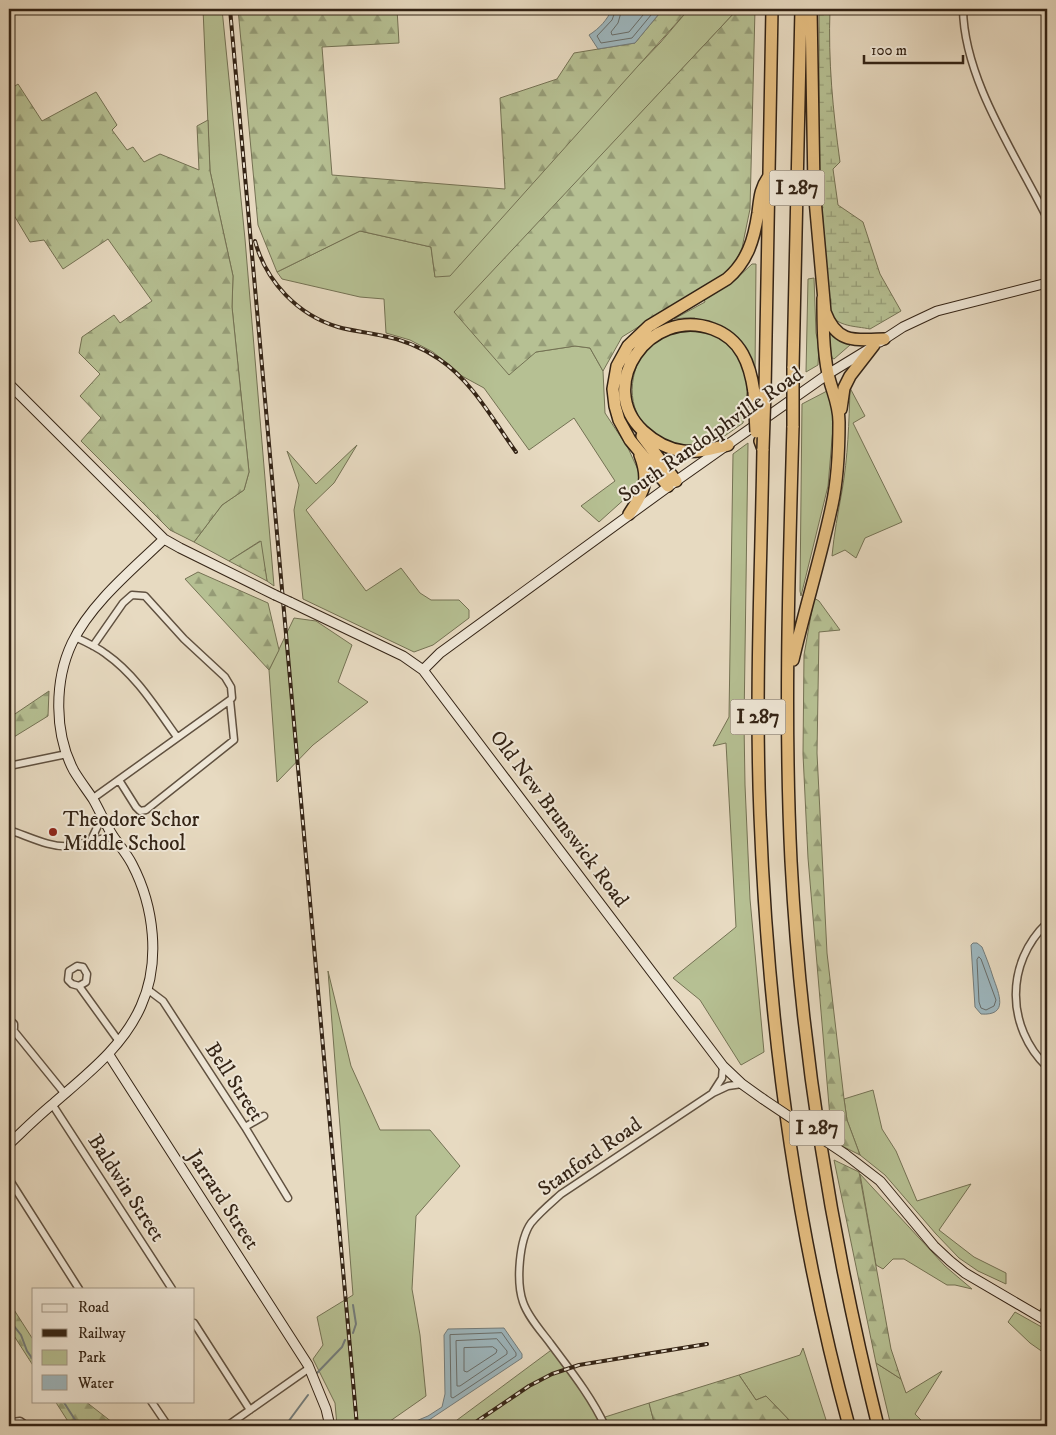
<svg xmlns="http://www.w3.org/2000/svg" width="1056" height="1435" font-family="'IM FELL DW Pica',serif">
<defs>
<pattern id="forest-firs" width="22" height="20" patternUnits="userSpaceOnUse" patternTransform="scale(1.25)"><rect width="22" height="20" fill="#b6c093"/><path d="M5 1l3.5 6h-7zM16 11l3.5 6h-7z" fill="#959c77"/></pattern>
<pattern id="wetland-marsh" width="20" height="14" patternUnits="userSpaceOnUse" patternTransform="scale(1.25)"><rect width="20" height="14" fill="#b6c093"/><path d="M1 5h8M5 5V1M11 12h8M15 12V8" fill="none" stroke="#959c77"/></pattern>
</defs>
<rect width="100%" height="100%" fill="#e7dac1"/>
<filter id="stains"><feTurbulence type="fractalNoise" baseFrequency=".004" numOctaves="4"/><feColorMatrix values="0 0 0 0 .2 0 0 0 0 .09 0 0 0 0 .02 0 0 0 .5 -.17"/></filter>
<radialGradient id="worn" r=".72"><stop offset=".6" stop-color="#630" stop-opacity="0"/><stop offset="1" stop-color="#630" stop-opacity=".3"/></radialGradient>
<path fill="#b6c093" stroke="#747254" d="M 203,9 L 222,9 L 245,239 L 274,586 L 267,581 L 260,541 L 229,561 L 194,542 L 222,505 L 244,490 L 249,472 L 232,307 L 233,276 L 210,171 Z
M 689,9 L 743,9 L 736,11 L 455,312 L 536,352 L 575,346 L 590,348 L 603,371 L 605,413 L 628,448 L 639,472 L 638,487 L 599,522 L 581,506 L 615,481 L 574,418 L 529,450 L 484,388 L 462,376 L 433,352 L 410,340 L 386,333 L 384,299 L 360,297 L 282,279 L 277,272 L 360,231 L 431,247 L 435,277 L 660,43 Z
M 752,264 L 756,264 L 755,372 L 747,352 L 695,321 L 695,318 L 684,318 L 674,319 L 705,302 L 704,299 L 734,281 Z
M 814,278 L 816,333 L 819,346 L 818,365 L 806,372 L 808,279 Z
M 826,326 L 838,339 L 850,345 L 834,359 L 832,358 Z
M 689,329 C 694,329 700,329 704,330 C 723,335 743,353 746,373 C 749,389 745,407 743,423 C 730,432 718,442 703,447 C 693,449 686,447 677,445 C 642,436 625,405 635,371 C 638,361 641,354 648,348 C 651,344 655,339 659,337 C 667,332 680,331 689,329 Z
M 850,388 L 865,416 L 853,423 L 902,522 L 865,538 L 856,558 L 845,550 L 832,556 C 834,534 838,513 842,491 C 848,457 849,422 850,388 Z
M 827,391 L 834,416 L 828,486 L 801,596 L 800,591 L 802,404 Z
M 748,443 L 744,723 L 745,785 L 750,899 L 764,1052 L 741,1065 L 700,1000 L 673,978 L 736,927 L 726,743 L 713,746 L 729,717 L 733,454 Z
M 357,445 L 334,483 L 306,510 L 366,591 L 401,568 L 420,593 L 431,600 L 459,600 L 469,610 L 469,618 L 433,645 L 414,652 L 303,599 L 294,510 L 299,485 L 287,451 L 316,484 Z
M 294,618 L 316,621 L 352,645 L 338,682 L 368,702 L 313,745 L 277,782 L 269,670 Z
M 328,971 L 351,1066 L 380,1130 L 430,1130 L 460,1166 L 416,1216 L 412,1289 L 420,1335 L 426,1396 L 383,1426 L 337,1426 L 335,1403 L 313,1359 L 323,1345 L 317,1317 L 353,1295 Z
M 873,1090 L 882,1129 L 896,1151 L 917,1201 L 971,1184 L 939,1230 L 974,1257 L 1006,1273 L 1006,1284 L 978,1271 L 959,1258 L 936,1234 L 885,1175 L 860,1155 L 847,1120 L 844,1099 Z
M 860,1174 L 945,1266 L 972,1289 L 955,1285 L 947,1285 L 904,1259 L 893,1259 L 883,1269 L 876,1265 Z
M 1015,1312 L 1047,1330 L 1047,1355 L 1030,1343 L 1008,1322 Z
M 554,1348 L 602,1418 L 649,1403 L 655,1426 L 449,1426 Z
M 803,1348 L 828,1426 L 807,1426 L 807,1424 L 791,1422 L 766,1396 L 756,1400 L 739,1375 L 800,1355 Z
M 876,1363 L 901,1379 L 906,1393 L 942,1371 L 915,1414 L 922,1421 L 918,1426 L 891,1426 Z"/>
<path fill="url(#forest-firs)" stroke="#747254" d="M 238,9 L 397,9 L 399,43 L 322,47 L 332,175 L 505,189 L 500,98 L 557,79 L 574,53 L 635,43 L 663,9 L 689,9 L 450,276 L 435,277 L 431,247 L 360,231 L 277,272 L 258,225 Z
M 743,9 L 755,9 L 750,209 L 742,248 L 732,269 L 622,337 L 603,371 L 590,348 L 575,346 L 536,352 L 509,375 L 454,312 L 736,11 Z
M 18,84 L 42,121 L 96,92 L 117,125 L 112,130 L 127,150 L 133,147 L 144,162 L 160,154 L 199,170 L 197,126 L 208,120 L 210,171 L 233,276 L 232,307 L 249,472 L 244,490 L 222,505 L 194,542 L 170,530 L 81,441 L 101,418 L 80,396 L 100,374 L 79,353 L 82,337 L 114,315 L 120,323 L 152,301 L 108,239 L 63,269 L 44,240 L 30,242 L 9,207 L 9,90 Z
M 261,541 L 267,581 L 229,561 Z
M 198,572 L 268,603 L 279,650 L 269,670 L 185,579 Z
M 814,598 L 819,601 L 840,630 L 819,632 L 817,753 L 827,953 L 844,1099 L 847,1120 L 860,1155 L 832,1141 L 808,858 L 803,754 L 804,655 Z
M 49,691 L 48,716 L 9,740 L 9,718 Z
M 834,1160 L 859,1172 L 891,1349 L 901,1379 L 876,1363 Z
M 9,1302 L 34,1341 L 34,1367 L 9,1328 Z
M 739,1375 L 756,1400 L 766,1396 L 791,1422 L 808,1424 L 807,1426 L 655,1426 L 649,1403 Z
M 55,1401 L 85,1401 L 117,1426 L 71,1426 Z"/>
<path fill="url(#wetland-marsh)" stroke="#747254" d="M 819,9 L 830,9 C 828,61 833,111 840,162 L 833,169 L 838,205 L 863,222 L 880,274 L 901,311 L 870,329 C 856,326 837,327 830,313 L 819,169 Z"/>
<path fill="#9db7bf" stroke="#737c7b" d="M 612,9 L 663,9 L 635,43 L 598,49 L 589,35 C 600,28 607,20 612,9 Z
M 973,943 L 977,943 L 982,947 C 986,957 990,967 993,977 C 999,994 1009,1016 981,1014 L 975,1007 L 971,945 Z
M 504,1328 L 522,1354 L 522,1358 L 420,1426 L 404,1426 L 428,1416 L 442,1407 L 445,1394 L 444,1335 L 448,1329 Z"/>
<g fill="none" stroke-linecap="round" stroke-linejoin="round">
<path stroke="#686d6a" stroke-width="1" d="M 616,9 L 612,20 L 597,36 L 601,43 L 632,38 L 656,9
M 622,9 L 618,23 L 611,32 L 612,35 L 629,32 L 648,9
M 979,957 L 981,959 L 996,1000 L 994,1006 L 986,1010 L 981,1008 L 979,1002 L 977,960 Z
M 502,1333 L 516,1353 L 516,1356 L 453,1398 L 451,1397 L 450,1335 Z
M 497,1339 L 507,1351 L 507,1354 L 460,1386 L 457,1386 L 456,1341 Z
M 493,1347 L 497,1350 L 496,1353 L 467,1372 L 464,1371 L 464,1348 Z"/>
<path stroke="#737c7b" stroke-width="2" d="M 9,1312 L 14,1326 L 21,1335 L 27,1351 L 34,1361
M 353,1333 L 356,1324 L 353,1305
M 316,1374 L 342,1347 L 345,1340
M 63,1401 L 79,1426
M 285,1426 L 308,1395"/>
<g stroke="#605140" stroke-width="9">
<path id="street" d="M 963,9 C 964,80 1016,155 1047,218
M 75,637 C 86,642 97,647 106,654 C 136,675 156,708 177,737
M 93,646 L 123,603 L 132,595 L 145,596 L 184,639 L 225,677 L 231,687 L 232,698 L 230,700 L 234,740 L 146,810 L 140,811 L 136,807 L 119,780
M 9,766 L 67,754
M 92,799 L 230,700
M 9,830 C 28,836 50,848 70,846 C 85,844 98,838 113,837
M 91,840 L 102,817
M 1047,923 C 1005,963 1006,1027 1047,1067
M 79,986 L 86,982 L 87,974 L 83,967 L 77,966 L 69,971 L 68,980 L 72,984 L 79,986 L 118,1040
M 147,989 L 163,1001 L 245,1127 L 288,1198
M 9,1019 L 14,1024 L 14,1028 L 9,1037
M 14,1031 L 65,1094
M 713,1092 L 722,1078 L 723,1066
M 52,1104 L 172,1289
M 245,1127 L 264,1116
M 9,1179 L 79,1289
M 1041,1317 L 1047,1306
M 194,1323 L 250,1410
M 151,1401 L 168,1426
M 9,1424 L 12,1422 L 20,1421 L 27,1426
M 227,1426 L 308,1369 L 308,1365
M 605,1426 C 591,1396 570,1370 550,1343 C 541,1331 528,1317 523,1302 C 516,1282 519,1240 531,1223 C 540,1212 551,1203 561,1194 L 713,1093 L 728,1086 L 742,1084"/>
</g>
<g stroke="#332315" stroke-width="11">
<path id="secondary" d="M 880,342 L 903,327 L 937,311 L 1047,283
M 9,384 L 164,539 L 180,548 L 275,595
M 290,602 L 403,656 L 423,670 L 723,1066 L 742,1084 L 763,1099
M 423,670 L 440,653 L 676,481 L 828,374 L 869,349
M 109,1055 L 308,1365 L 326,1409 L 330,1426
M 9,1144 C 24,1130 38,1116 54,1103 C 86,1075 123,1047 141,1006 C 161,962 154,906 132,864 C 127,854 119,845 113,836 C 105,824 100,811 93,799 C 87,790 80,781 74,771 C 54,734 54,681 72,643 C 91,603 133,569 164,539
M 845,1154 L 880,1181 L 934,1246 L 950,1261 L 965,1273 L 1047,1321"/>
</g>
<g stroke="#332315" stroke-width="14">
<path id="highway" d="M 811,9 L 814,188 L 825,312 C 837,344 855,340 884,339
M 793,368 L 801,9
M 765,391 L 772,9
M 841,409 L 844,388 L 850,376 L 874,345
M 793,426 C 789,571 784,717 791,861 C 801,1053 832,1241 878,1426
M 642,436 L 676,481
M 760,441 L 763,449 C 761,571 755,693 760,815 C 768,1021 795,1228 849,1426
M 728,445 C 714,448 698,453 683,451 C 667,449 655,442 643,431 C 595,386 649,306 713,329 C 741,339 750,364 754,392
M 668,486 L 630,440 L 619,420 L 615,406 L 613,389 L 617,366 L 628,346 L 649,326 L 727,279 C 748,261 754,239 758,213 C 760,197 760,189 769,176
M 629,514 C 644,492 650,481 640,455
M 793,660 C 805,608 821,557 832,505 C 838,478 839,449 839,422 C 839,403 832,392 828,374 C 823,350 823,323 823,298"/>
</g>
<use href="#street" stroke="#efe7d7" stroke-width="6"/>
<use href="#secondary" stroke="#efe7d7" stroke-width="9"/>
<use href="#highway" stroke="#e4bd80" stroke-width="11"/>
<g stroke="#332315" stroke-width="4">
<path id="rail" d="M 230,9 L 357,1426
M 255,241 C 266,282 298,315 338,327 C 352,331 366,332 379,335 C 401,339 421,347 439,359 C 472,381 493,420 516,452
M 470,1426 L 529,1386 L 552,1374 L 579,1365 L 707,1344
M 492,1426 L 509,1425 L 528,1426"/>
</g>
<use href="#rail" stroke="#efe7d7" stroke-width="2" stroke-dasharray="5.5" stroke-linecap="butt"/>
<g stroke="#332315" stroke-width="11" stroke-linecap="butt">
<path id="secondary-bridge" d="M 275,595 L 290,602
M 763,1099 L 845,1154"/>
</g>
<g stroke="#332315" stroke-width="14" stroke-linecap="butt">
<path id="highway-bridge" d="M 754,392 L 756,432
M 793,426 L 793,368
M 763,449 L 765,391"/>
</g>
<use href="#secondary-bridge" stroke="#efe7d7" stroke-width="9"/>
<use href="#highway-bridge" stroke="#e4bd80" stroke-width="11"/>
</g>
<circle fill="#8f2418" stroke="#efe7d7" stroke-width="2" cx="53" cy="832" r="5"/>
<g text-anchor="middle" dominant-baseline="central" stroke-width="4" stroke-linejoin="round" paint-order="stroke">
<g fill="#efe7d7" stroke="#6b5e4f" stroke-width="1">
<rect x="769.5" y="170.5" width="55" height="35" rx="4"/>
<rect x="730.5" y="699.5" width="55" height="35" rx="4"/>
<rect x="789.5" y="1110.5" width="55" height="35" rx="4"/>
</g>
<g font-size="20" font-weight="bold" fill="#332315">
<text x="797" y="188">I 287</text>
<text x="758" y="717">I 287</text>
<text x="817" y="1128">I 287</text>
</g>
<g font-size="21" fill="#332315" stroke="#efe7d7">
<text transform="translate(711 435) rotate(-35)">South Randolphville Road</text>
<text transform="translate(559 819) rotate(53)">Old New Brunswick Road</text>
<text transform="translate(234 1082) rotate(57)">Bell Street</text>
<text transform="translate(590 1157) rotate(-35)">Stanford Road</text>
<text transform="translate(126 1188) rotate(57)">Baldwin Street</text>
<text transform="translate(223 1200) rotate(57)">Jarrard Street</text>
</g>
<g font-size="21" fill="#332315" stroke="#efe7d7" text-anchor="start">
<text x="63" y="820">Theodore Schor<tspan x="63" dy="24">Middle School</tspan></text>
</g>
</g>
<rect width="1056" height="1435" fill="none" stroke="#e7dac1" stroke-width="30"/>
<rect x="10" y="10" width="1036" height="1415" fill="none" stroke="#332315" stroke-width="2.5"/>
<rect x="15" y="15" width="1026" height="1405" fill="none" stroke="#332315"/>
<rect x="32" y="1288" width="162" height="115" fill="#efe7d7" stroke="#a49989"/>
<rect x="42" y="1304" width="25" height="8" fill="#efe7d7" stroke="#a49989"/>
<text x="78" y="1312" font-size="15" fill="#332315">Road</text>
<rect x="42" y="1329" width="25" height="8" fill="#332315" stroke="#a49989"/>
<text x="78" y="1338" font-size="15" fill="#332315">Railway</text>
<rect x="42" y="1350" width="25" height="15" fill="#b6c093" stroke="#a49989"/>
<text x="78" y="1362" font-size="15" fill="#332315">Park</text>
<rect x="42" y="1375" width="25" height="15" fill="#9db7bf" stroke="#a49989"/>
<text x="78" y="1388" font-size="15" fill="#332315">Water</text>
<path d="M864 55v8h99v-8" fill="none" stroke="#332315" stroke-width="2.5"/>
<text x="871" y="55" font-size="15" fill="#332315" stroke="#efe7d7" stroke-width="4" paint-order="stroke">100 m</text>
<rect width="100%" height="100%" filter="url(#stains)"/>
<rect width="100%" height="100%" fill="url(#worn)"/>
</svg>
